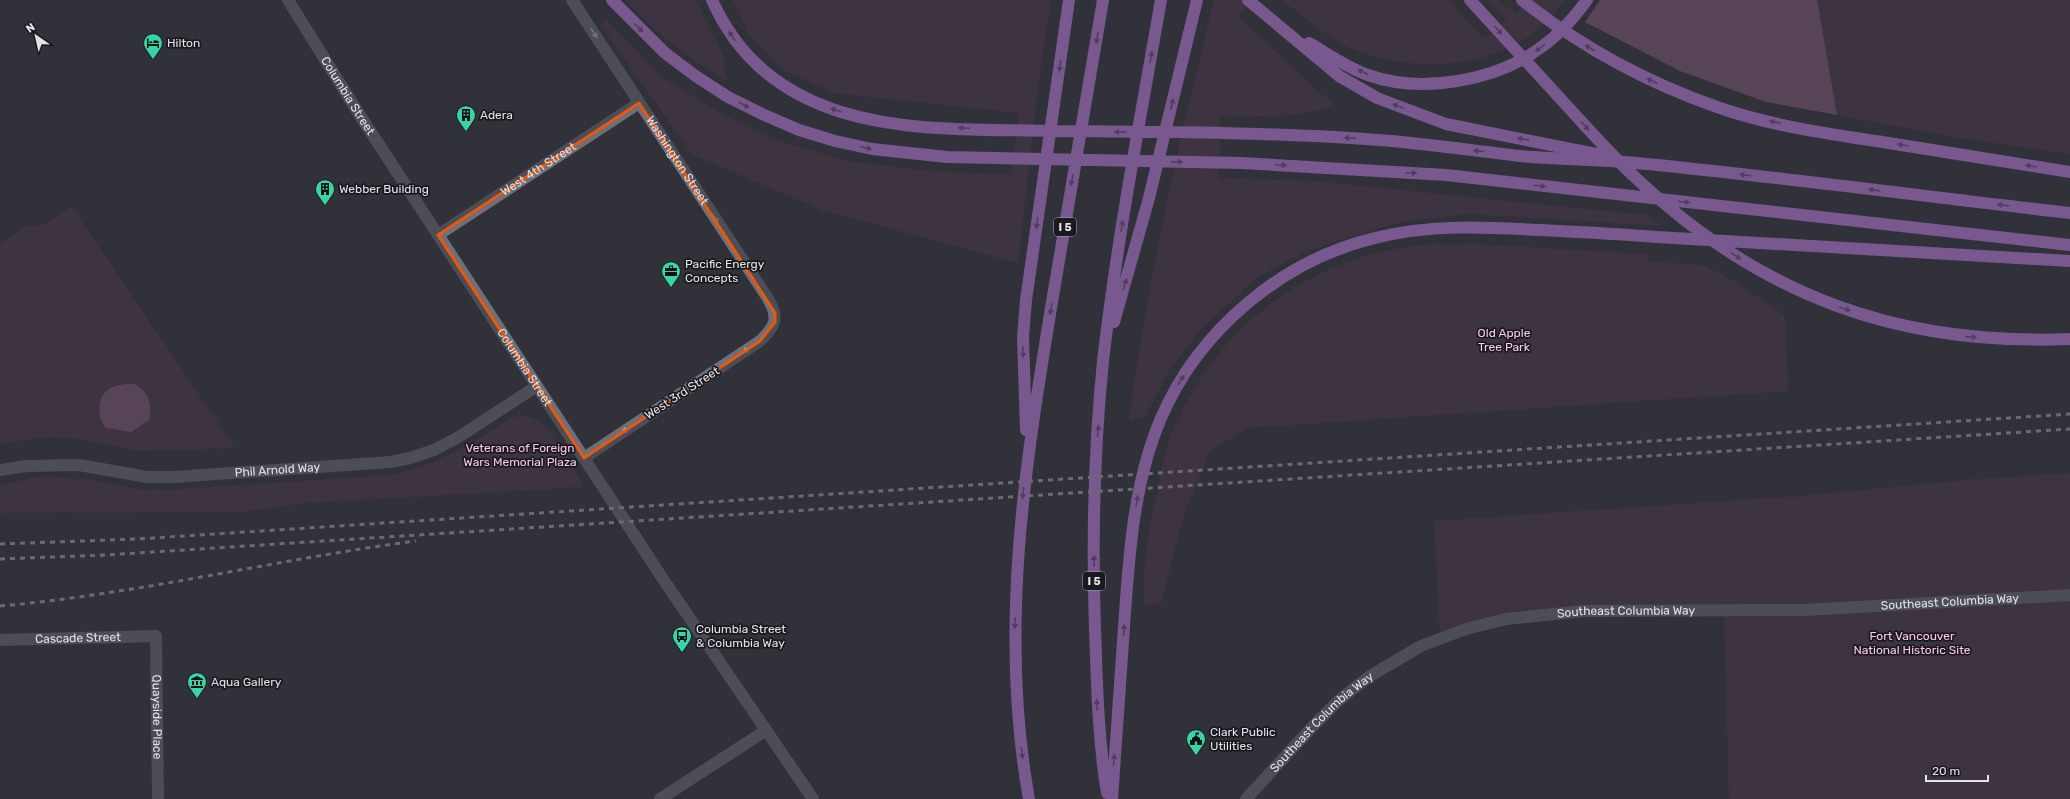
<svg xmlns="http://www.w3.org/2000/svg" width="2070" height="799" font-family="Rubik,sans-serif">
<rect width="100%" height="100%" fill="#31313a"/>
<path fill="#4e3748" d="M 626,0 L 695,0 L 723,55 L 725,80 C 689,59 654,32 626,0 Z
M 733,0 L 1051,0 L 1038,86 L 1018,263 L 822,210 L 693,155 L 600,25 L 607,20 L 661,76 L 713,109 L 777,140 L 846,161 L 931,171 L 1011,175 L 1019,113 L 834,93 L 782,69 L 750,36 Z
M 1214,0 L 1253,0 L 1238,17 L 1335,106 L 1296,115 L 1220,117 L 1219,178 L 1313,181 L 1647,215 L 1662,226 L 1468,214 L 1400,222 L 1309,250 L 1259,276 L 1204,326 L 1169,370 L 1145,417 L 1129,421 C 1147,279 1180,139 1214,0 Z
M 1282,0 L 1448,0 L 1483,38 L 1507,21 L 1488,0 L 1499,0 L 1515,14 L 1530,0 L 1565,0 C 1556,10 1546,22 1536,31 C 1486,71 1406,73 1349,47 C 1325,36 1303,16 1282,0 Z
M 1631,0 L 2070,0 L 2070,154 L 1953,137 L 1837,115 L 1831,88 Z
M 72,207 L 235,448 L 140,451 L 78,439 L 43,437 L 0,444 L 0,243 L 28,225 L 41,226 Z
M 1473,244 L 1645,254 L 1649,262 L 1703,265 L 1734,281 L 1785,316 L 1788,391 L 1247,428 L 1209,452 L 1182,521 L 1161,603 L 1143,605 C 1144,585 1144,565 1147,545 C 1149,526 1154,507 1158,488 C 1161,471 1164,453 1171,436 C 1211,334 1299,264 1407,247 C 1428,243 1452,245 1473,244 Z
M 519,416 C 530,416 537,419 546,426 L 585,487 L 305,503 L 242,512 L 0,513 L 0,485 L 43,476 L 97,481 L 136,489 L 167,490 L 393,475 L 433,463 L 469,445 L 509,419 Z
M 2070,473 L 2070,799 L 1729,799 L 1724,610 L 1542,614 L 1440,638 L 1434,521 L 1800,496 L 1967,480 Z"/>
<path fill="#855d7b" d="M 1600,0 L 1817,0 L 1837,115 L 1766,102 L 1680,71 L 1585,22 Z
M 134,384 C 148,391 153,404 149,420 L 131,432 L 106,428 C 97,417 96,398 109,389 C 116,384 126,384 134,384 Z"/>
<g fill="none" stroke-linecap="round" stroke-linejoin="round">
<g stroke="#6f6f7a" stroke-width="12">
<path id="s1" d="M 288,0 L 359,114 L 663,579 L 813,799"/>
<path id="s2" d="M 572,0 L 767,297 C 779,317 777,325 760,341 L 584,458"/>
<path id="s3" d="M 438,235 L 639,103"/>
<path id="s4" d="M 0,470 L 26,466 L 79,465 L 147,477 L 174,477 L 390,462 L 410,458 L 434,450 L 457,438 L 537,386"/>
<path id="s5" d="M 0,640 L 156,636 L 158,799"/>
<path d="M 660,799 L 765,731"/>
<path id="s6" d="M 1246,799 L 1315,724 L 1339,700 L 1370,676 L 1421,646 L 1466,629 L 1506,619 L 1584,611 L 1804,610 L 2070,595"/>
</g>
<path stroke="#ce88f6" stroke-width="12" d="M 612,0 L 665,53 L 697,77 L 728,97 L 762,114 L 799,130 L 835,141 L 872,149 L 947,157 L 1242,163 L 1446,175 L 2070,245
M 712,0 C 738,58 781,93 841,112 C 909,133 983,129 1053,131 C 1157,132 1261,132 1365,139 C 1417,142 1468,150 1520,156 C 1562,160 1605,159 1647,164 C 1788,178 1929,197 2070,213
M 1248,0 L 1339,76 L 1377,98 L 1446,124 L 1601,155
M 1470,0 C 1503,36 1535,71 1568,107 C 1591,132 1613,157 1638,180 C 1763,297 1900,346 2070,339
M 1522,0 C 1581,47 1646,82 1717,107 C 1768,125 1823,133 1876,141 C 1941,151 2005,162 2070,172
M 1309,43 C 1328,54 1348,68 1368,75 C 1421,94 1496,81 1540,48 C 1559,35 1574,18 1587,0
M 1114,322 L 1149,198 L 1197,0
M 1026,430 L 1023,337 L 1026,300 L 1069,0
M 1107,793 C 1098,739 1097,684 1095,629 C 1092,540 1094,450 1103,361 C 1117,240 1140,120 1161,0
M 1029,799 C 999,633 1024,472 1051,308 C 1068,205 1086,103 1103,0
M 1112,799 C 1116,742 1120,684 1124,627 C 1129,556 1133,484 1161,418 C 1199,330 1282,260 1375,238 C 1430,224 1485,227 1540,230 C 1579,232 1618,234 1657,237 C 1795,245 1932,253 2070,261"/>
<path stroke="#b0b0b6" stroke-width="3" stroke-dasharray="5 5" stroke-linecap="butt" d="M 0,544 L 137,539 L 2070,414
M 0,559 L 106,555 L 2070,429
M 0,606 C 140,594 277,559 416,541"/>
</g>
<defs><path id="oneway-solid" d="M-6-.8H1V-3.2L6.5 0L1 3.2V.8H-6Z"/></defs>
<g fill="#74508a">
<use href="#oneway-solid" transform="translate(639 28) rotate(44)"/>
<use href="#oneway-solid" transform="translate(1498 30) rotate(48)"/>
<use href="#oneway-solid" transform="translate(732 36) rotate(-125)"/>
<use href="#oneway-solid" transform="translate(1097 38) rotate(100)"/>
<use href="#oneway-solid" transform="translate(1540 48) rotate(144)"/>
<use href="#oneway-solid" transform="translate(1590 48) rotate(-148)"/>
<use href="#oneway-solid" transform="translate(1151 57) rotate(-80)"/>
<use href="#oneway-solid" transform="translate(1060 66) rotate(98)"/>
<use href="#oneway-solid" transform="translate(1363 72) rotate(-155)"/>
<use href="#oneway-solid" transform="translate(1652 81) rotate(-155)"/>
<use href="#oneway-solid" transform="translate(1172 104) rotate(-77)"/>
<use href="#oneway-solid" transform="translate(744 105) rotate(27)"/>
<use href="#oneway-solid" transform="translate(1398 106) rotate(-159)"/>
<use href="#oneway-solid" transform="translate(836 110) rotate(-161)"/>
<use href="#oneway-solid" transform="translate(1775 122) rotate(-168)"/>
<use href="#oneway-solid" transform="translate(1585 126) rotate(47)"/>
<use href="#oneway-solid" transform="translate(964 128) rotate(-178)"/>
<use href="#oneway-solid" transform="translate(1120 132) rotate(-179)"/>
<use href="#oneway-solid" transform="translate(1350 138) rotate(-178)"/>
<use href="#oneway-solid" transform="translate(1523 139) rotate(-169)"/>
<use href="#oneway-solid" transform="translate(1903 145) rotate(-171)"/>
<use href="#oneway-solid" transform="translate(866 148) rotate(12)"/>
<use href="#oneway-solid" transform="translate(1479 151) rotate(-173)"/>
<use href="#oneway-solid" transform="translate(1177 162) rotate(1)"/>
<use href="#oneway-solid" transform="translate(1281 165) rotate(3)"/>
<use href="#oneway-solid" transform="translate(2031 166) rotate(-171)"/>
<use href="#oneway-solid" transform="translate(1411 173) rotate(3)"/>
<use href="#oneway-solid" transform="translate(1745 175) rotate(-173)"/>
<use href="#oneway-solid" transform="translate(1072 180) rotate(100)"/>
<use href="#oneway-solid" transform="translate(1540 186) rotate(7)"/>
<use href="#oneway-solid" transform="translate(1874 190) rotate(-173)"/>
<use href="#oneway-solid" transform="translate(1684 202) rotate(7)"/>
<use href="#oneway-solid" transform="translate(2003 205) rotate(-173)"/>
<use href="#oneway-solid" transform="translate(1037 223) rotate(98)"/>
<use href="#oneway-solid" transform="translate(1122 226) rotate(-81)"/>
<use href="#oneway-solid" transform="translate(1736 256) rotate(32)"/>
<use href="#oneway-solid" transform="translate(1125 284) rotate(-74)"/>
<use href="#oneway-solid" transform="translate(1051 309) rotate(99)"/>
<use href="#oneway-solid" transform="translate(1845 309) rotate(19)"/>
<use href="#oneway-solid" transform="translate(1971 337) rotate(5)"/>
<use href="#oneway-solid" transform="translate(1023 352) rotate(90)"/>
<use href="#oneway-solid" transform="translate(1181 380) rotate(-58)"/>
<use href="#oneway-solid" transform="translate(1098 431) rotate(-85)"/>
<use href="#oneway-solid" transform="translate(1023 493) rotate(96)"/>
<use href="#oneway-solid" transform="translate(1137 501) rotate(-80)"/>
<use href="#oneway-solid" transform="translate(1094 561) rotate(-90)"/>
<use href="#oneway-solid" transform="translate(1015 623) rotate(91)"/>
<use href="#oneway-solid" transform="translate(1124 630) rotate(-86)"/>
<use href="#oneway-solid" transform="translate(1097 705) rotate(-94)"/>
<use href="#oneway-solid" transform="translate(1022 753) rotate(84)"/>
<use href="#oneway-solid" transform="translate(1114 760) rotate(-86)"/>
</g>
<g fill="#c0c0c7">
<use href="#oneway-solid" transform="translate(594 33) rotate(57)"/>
<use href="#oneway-solid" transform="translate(715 218) rotate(57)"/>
<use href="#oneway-solid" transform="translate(748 349) rotate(146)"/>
<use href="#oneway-solid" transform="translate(627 429) rotate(146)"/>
</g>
<path d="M0 0H2070V799H0ZM 639,103 L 775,313 L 775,322 L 760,341 L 584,458 L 438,235 Z" fill="#31313a" fill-opacity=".55" fill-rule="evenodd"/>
<path fill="none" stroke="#e8590c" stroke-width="3" stroke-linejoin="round" d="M 639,103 L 775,313 L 775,322 L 760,341 L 584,458 L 438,235 Z"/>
<defs>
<g id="hotel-pin" transform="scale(1)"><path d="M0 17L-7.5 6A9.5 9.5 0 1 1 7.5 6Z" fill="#39d4a5" stroke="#19191e"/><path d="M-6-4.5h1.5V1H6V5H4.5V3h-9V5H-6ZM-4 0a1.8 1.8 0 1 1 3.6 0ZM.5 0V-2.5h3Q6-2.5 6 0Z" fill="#111"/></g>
<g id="building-pin" transform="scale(1)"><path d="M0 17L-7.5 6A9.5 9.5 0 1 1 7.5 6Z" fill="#39d4a5" stroke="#19191e"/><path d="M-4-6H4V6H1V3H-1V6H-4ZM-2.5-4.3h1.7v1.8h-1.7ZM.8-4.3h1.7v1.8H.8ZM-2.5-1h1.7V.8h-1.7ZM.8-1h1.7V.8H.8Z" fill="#111"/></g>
<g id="office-pin" transform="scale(1)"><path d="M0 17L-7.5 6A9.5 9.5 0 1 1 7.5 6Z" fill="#39d4a5" stroke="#19191e"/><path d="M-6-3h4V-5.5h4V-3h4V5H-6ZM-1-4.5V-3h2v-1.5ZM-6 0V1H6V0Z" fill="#111"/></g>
<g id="bus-pin" transform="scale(1)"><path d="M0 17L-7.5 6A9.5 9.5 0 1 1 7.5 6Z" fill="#39d4a5" stroke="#19191e"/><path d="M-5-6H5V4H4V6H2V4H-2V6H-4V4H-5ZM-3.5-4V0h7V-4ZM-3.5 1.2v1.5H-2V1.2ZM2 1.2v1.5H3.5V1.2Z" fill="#111"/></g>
<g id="museum-pin" transform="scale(1)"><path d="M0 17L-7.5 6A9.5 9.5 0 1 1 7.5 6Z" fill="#39d4a5" stroke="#19191e"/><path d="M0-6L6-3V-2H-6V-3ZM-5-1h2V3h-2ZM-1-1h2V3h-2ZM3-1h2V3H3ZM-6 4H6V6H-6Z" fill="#111"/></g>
<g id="civic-pin" transform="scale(1)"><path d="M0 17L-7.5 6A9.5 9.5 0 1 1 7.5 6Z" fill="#39d4a5" stroke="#19191e"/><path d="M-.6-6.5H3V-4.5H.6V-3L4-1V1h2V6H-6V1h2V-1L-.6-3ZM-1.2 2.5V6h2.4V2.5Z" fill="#111"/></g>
</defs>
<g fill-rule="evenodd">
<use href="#hotel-pin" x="153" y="43"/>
<use href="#building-pin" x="466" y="115"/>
<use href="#building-pin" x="325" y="189"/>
<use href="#office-pin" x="671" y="271"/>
<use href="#bus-pin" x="682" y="636"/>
<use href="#museum-pin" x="197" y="682"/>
<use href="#civic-pin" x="1196" y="739"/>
</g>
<g text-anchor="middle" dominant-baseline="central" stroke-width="3.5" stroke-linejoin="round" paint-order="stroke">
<g fill="#19191e" stroke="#a6a6ab" stroke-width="1">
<rect x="1054" y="218" width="22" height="18" rx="3"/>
<rect x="1083" y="572" width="22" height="18" rx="3"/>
</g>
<g font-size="11" font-weight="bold" fill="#e2e2e8">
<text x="1065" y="227">I 5</text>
<text x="1094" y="581">I 5</text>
</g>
<g font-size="12" fill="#e2e2e8" stroke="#19191e" text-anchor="start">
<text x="167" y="43">Hilton</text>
<text x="480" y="115">Adera</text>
<text x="339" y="189">Webber Building</text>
<text x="685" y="264">Pacific Energy<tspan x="685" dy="14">Concepts</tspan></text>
<text x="696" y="629">Columbia Street<tspan x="696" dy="14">&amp; Columbia Way</tspan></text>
<text x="211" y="682">Aqua Gallery</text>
<text x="1210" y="732">Clark Public<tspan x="1210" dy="14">Utilities</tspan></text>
</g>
<g font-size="12" fill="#e2e2e8" stroke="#19191e">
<text stroke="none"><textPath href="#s1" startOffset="113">Columbia Street</textPath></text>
<text stroke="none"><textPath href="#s2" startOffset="192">Washington Street</textPath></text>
<text stroke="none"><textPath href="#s3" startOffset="120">West 4th Street</textPath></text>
<text stroke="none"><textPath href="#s1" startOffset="437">Columbia Street</textPath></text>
<text transform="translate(682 393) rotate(-33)">West 3rd Street</text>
<text stroke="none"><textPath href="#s4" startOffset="279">Phil Arnold Way</textPath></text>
<text stroke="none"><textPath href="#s6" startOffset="768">Southeast Columbia Way</textPath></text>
<text stroke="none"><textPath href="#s6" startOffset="444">Southeast Columbia Way</textPath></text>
<text stroke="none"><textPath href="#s5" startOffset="78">Cascade Street</textPath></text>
<text stroke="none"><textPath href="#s5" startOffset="237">Quayside Place</textPath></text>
<text stroke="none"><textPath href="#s6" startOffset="108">Southeast Columbia Way</textPath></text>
</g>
<g font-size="12" fill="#fec8ef" stroke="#19191e">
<text x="1504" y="333">Old Apple<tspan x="1504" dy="14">Tree Park</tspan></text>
<text x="520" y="448">Veterans of Foreign<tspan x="520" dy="14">Wars Memorial Plaza</tspan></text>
<text x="1912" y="636">Fort Vancouver<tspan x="1912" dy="14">National Historic Site</tspan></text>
</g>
</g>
<g transform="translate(36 36) rotate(326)" stroke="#19191e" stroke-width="3" paint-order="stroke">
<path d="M0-3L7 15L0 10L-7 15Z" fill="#e2e2e8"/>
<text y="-6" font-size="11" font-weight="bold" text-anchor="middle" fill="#e2e2e8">N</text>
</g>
<path d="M1926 775v6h62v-6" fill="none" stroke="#e2e2e8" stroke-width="2"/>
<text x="1932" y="775" font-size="12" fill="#e2e2e8" stroke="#19191e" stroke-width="3" paint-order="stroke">20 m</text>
</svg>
